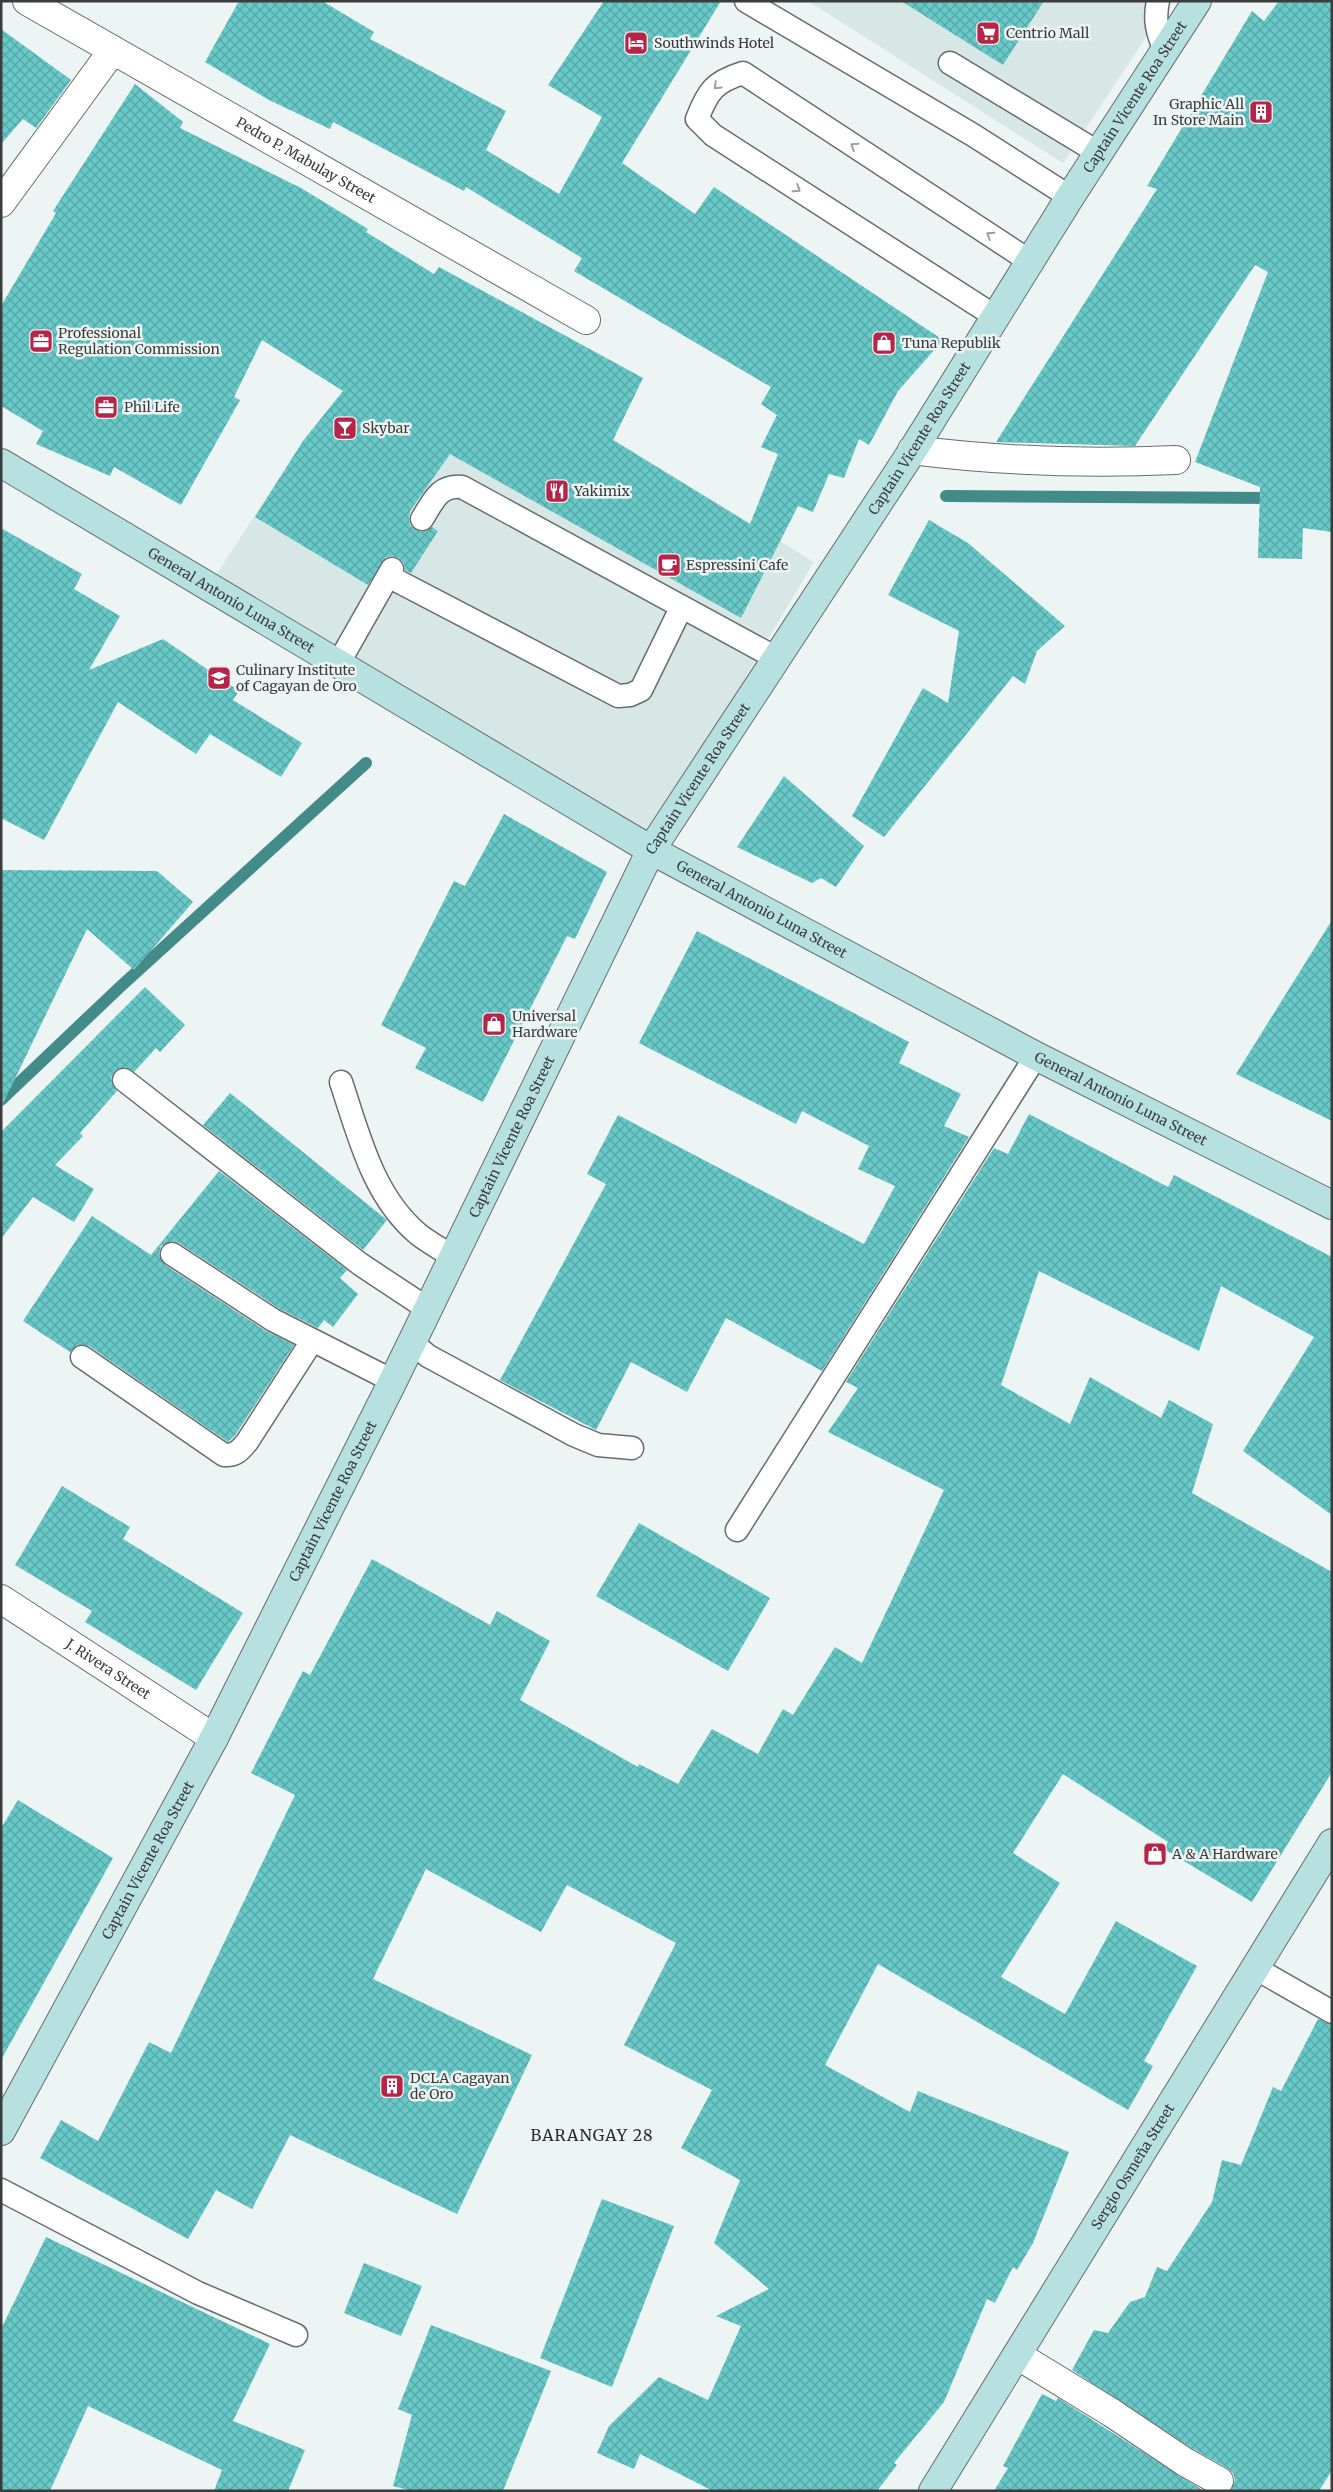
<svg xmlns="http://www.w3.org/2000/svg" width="1333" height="2492" font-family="Merriweather,serif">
<defs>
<pattern id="building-cross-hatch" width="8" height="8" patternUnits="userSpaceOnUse" patternTransform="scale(1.25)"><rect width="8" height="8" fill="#68cac8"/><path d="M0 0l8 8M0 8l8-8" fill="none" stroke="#57a5a4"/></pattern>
</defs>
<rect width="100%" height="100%" fill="#edf4f4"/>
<path fill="#d7e7e6" d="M 808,1 L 1170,1 L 1063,163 Z
M 406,313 L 814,562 L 655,829 L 644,834 L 213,580 L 303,441 Z"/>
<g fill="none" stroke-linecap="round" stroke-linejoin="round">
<path stroke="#438b89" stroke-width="12" d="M 946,496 L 1276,498
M 1,1100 L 120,987 L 366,763"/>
</g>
<path fill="url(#building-cross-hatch)" d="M 239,1 L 322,1 L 374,32 L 370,39 L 506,111 L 486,150 L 559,194 L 602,117 L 548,85 L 604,1 L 721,1 L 622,163 L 695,214 L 714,187 L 943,340 L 898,391 L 869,445 L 859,439 L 844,478 L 829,474 L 813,512 L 798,506 L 741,618 L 450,454 L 410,511 L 409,518 L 410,525 L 416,530 L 422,532 L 432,527 L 438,531 L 411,573 L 405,570 L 404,563 L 399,558 L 392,556 L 386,557 L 368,585 L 255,517 L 303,441 L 343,391 L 262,340 L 234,397 L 240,400 L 181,505 L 114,467 L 110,476 L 36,444 L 43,431 L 1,406 L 1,306 L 56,213 L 53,211 L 135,84 L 183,122 L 180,128 L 301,188 L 368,229 L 366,232 L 434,274 L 439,267 L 643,378 L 613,440 L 750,524 L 778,454 L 761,447 L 777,415 L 761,404 L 771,387 L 574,271 L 582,258 L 466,187 L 464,191 L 333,122 L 330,129 L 269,100 L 205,62 Z
M 901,1 L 1044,1 L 1003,65 Z
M 1279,1 L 1332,1 L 1332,532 L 1303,528 L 1302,559 L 1258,558 L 1260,487 L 1195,462 L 1268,272 L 1255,265 L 1135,446 L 996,442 L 1157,189 L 1147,186 L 1252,11 L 1264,21 Z
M 1,29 L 71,80 L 36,128 L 23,119 L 1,144 Z
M 929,520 L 968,543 L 1065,626 L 1037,651 L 1025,684 L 1013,676 L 884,837 L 852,816 L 923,688 L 948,703 L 959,631 L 888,595 Z
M 1,528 L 82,574 L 74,589 L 120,616 L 89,670 L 163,639 L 239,691 L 233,700 L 302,743 L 281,777 L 210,734 L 196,754 L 118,702 L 44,840 L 1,818 Z
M 784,776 L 864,846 L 836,887 L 821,878 L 812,883 L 737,847 Z
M 504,814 L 607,872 L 575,939 L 567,936 L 483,1102 L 415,1068 L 426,1048 L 381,1025 L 454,881 L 465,886 Z
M 1,870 L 157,871 L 193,902 L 134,970 L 87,929 L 1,1108 Z
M 1332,920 L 1332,1121 L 1236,1074 Z
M 697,931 L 909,1042 L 899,1063 L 961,1094 L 944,1126 L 969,1137 L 822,1371 L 726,1318 L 687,1392 L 631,1362 L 596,1430 L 500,1380 L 606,1184 L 587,1174 L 618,1115 L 864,1244 L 895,1186 L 858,1169 L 869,1146 L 802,1111 L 796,1124 L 639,1043 Z
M 145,987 L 185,1025 L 160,1052 L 156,1048 L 134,1072 L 125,1067 L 114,1072 L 111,1078 L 112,1084 L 117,1091 L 80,1133 L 83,1136 L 55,1165 L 94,1189 L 74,1222 L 33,1197 L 1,1239 L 1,1132 Z
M 230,1093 L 387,1220 L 363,1250 L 203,1125 Z
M 1029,1114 L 1168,1187 L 1174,1175 L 1332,1257 L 1332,1515 L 1243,1451 L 1314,1337 L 1221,1286 L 1199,1351 L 1039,1271 L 1001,1385 L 1070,1424 L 1090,1377 L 1161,1418 L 1169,1400 L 1213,1424 L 1192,1493 L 1332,1572 L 1332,1772 L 1252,1902 L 1164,1849 L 1168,1842 L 1063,1774 L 1013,1853 L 1060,1883 L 1001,1977 L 1065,2014 L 1116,1921 L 1197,1966 L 1144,2061 L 1153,2066 L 1128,2110 L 878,1964 L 825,2065 L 910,2112 L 918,2091 L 1069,2152 L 1033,2243 L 1017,2270 L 1013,2267 L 995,2303 L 987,2299 L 944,2402 L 894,2463 L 897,2465 L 877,2491 L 713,2491 L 640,2454 L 634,2469 L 597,2453 L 609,2426 L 659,2377 L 708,2400 L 741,2326 L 716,2316 L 769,2289 L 714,2243 L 740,2180 L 681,2148 L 712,2090 L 624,2045 L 676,1943 L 567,1885 L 541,1932 L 426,1869 L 373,1979 L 532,2055 L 457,2214 L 290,2135 L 252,2209 L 216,2190 L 188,2239 L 40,2158 L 61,2120 L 98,2141 L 149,2042 L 171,2053 L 295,1795 L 251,1773 L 303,1671 L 310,1675 L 372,1559 L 490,1625 L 497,1611 L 550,1641 L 520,1700 L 638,1767 L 639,1764 L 678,1784 L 712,1729 L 758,1754 L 783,1709 L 793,1715 L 835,1647 L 862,1663 L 944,1490 L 828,1432 L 858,1388 L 846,1382 L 994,1148 L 1008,1154 Z
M 219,1171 L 347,1270 L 340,1278 L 358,1294 L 333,1327 L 324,1320 L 318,1328 L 280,1309 L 179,1243 L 172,1241 L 161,1246 L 159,1254 L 165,1265 L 266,1331 L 294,1345 L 236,1434 L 228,1442 L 89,1346 L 77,1345 L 70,1352 L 23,1321 L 92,1216 L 151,1255 Z
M 62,1486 L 130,1527 L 123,1539 L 243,1613 L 196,1690 L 85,1622 L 92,1611 L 15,1565 Z
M 639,1523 L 770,1598 L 728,1671 L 596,1596 Z
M 18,1800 L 113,1858 L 1,2060 L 1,1828 Z
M 1318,2019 L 1332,2025 L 1332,2470 L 1319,2491 L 1231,2491 L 1235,2480 L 1233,2473 L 1227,2468 L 1193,2449 L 1072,2370 L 1094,2330 L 1108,2333 L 1130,2302 L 1145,2297 L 1157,2267 L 1167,2271 L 1212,2202 L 1222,2160 L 1241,2165 L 1273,2087 L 1281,2091 Z
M 602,2199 L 674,2226 L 612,2387 L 540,2358 Z
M 46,2237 L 270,2344 L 233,2421 L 305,2450 L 288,2491 L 214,2491 L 222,2470 L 88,2406 L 50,2491 L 1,2491 L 1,2329 Z
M 364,2263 L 422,2286 L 401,2336 L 344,2313 Z
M 431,2325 L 551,2371 L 503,2491 L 412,2491 L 393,2486 L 412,2415 L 398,2409 Z
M 1042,2394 L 1056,2401 L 1058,2398 L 1204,2491 L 994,2491 L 1008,2468 L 1003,2466 Z"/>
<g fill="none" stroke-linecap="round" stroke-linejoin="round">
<g stroke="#676d6d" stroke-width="25">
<path id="lane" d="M 746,1 L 973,135 L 1070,197
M 1158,1 C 1154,19 1157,33 1165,50
M 950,63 L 1099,153
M 996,317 L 713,135 L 697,119 C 708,91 714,82 743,73 L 1031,262
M 422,519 C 433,502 438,485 462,487 L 776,658
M 388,576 L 618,696 L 630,695 L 641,690 L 681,608
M 338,664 L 392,569
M 124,1080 L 360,1264 L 428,1309
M 341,1082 C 359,1136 373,1196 418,1234 C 428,1242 441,1249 453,1257
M 172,1254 L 273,1320 L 393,1381
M 411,1342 L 428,1356 L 574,1435 L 598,1445 L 632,1448
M 82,1357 L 224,1455 C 236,1456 240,1450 247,1442 L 312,1341
M 737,1530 L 1036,1056
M 1255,1968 L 1332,2012
M 1,2190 L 198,2293 L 296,2335"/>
</g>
<g stroke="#676d6d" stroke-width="30">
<g id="street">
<path id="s1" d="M 27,1 L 586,320"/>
<path d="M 1,203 L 113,50"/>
<path d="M 912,450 C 999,461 1088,464 1176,460"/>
<path id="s2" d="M 1,1599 L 214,1738"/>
<path d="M 1017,2355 L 1112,2413 L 1185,2462 L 1219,2481"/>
</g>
</g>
<g stroke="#676d6d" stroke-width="30">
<g id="secondary">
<path id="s3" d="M 1,463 L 651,850 L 1036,1056 L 1332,1205"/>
<path id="s4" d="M 1,2131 L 214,1738 L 393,1381 L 651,850 L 909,456 L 1070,197 L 1197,1"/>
<path id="s5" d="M 933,2491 L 1332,1843"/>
</g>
</g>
<use href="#lane" stroke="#fff" stroke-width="22"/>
<use href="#street" stroke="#fff" stroke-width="28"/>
<use href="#secondary" stroke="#b7e1e1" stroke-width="28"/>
</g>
<defs><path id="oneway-chevron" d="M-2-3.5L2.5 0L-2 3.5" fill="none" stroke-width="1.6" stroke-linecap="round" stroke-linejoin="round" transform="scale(1.25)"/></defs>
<g stroke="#9d9e9e">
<use href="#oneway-chevron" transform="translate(717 86) rotate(136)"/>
<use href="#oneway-chevron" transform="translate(854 146) rotate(-147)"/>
<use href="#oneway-chevron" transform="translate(797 189) rotate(33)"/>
<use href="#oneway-chevron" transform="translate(990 235) rotate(-147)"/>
</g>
<defs>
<g id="supermarket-square" transform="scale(1.25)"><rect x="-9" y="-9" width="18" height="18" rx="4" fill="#b62547" stroke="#edf4f4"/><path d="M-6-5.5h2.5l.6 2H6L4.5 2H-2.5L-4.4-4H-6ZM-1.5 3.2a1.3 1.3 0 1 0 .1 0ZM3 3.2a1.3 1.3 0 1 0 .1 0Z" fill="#fff"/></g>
<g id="hotel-square" transform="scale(1.25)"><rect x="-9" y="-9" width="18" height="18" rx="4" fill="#b62547" stroke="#edf4f4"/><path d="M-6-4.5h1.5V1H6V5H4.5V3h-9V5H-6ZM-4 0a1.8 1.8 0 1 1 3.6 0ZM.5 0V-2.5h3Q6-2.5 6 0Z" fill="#fff"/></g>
<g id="building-square" transform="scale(1.25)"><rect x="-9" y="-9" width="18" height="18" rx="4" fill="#b62547" stroke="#edf4f4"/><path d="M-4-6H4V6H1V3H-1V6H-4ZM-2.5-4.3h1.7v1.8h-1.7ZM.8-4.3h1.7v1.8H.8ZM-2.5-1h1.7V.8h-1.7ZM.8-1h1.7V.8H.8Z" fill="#fff"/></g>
<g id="office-square" transform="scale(1.25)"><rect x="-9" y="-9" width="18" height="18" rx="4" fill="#b62547" stroke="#edf4f4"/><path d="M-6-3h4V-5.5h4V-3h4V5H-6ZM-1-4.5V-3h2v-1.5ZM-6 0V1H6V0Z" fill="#fff"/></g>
<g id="shop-square" transform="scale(1.25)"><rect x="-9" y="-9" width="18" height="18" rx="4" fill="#b62547" stroke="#edf4f4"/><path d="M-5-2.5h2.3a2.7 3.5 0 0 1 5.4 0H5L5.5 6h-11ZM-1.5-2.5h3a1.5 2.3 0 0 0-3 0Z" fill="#fff"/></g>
<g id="bar-square" transform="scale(1.25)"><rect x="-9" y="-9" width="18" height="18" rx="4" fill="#b62547" stroke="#edf4f4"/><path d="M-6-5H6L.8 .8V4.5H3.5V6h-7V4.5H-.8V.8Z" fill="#fff"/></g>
<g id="restaurant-square" transform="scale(1.25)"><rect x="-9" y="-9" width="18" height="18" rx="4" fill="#b62547" stroke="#edf4f4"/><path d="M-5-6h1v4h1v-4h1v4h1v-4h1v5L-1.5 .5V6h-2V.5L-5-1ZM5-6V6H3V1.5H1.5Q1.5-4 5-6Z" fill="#fff"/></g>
<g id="cafe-square" transform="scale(1.25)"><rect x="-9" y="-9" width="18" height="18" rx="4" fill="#b62547" stroke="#edf4f4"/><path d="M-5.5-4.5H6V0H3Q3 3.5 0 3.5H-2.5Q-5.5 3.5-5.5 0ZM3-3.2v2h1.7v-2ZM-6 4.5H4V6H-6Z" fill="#fff"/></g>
<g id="school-square" transform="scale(1.25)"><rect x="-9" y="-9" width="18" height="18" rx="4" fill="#b62547" stroke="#edf4f4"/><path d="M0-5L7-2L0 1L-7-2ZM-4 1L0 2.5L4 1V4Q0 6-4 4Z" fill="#fff"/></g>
</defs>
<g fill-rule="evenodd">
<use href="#supermarket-square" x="988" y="33"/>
<use href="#hotel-square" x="636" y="43"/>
<use href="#building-square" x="1261" y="112"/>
<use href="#office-square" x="41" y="341"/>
<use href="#shop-square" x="884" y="343"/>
<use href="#office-square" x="106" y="407"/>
<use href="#bar-square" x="345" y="428"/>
<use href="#restaurant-square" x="557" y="491"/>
<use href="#cafe-square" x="669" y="565"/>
<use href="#school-square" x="219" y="678"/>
<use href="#shop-square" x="494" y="1024"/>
<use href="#shop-square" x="1155" y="1854"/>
<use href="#building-square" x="392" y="2086"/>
</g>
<g text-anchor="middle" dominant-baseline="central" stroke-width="5" stroke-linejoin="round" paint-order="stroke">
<g font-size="14" fill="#3b3d3d" stroke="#edf4f4" text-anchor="start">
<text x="1006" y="33">Centrio Mall</text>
<text x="654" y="43">Southwinds Hotel</text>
<text x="1244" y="104" text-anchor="end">Graphic All<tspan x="1244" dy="16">In Store Main</tspan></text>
<text x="58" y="333">Professional<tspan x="58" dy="16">Regulation Commission</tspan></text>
<text x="902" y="343">Tuna Republik</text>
<text x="124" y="407">Phil Life</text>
<text x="362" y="428">Skybar</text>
<text x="574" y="491">Yakimix</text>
<text x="686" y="565">Espressini Cafe</text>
<text x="236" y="670">Culinary Institute<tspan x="236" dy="16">of Cagayan de Oro</tspan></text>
<text x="512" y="1016">Universal<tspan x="512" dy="16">Hardware</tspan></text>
<text x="1172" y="1854">A &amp; A Hardware</text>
<text x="410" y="2078">DCLA Cagayan<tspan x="410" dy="16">de Oro</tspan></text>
</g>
<g font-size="14" fill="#3b3d3d" stroke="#edf4f4">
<text stroke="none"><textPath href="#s4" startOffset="2332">Captain Vicente Roa Street</textPath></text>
<text stroke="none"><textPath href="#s1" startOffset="321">Pedro P. Mabulay Street</textPath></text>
<text stroke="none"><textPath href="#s4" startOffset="1928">Captain Vicente Roa Street</textPath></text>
<text stroke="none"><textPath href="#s3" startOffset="268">General Antonio Luna Street</textPath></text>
<text stroke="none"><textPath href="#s4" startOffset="1522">Captain Vicente Roa Street</textPath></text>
<text stroke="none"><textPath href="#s3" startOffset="882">General Antonio Luna Street</textPath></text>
<text stroke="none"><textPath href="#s3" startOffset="1288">General Antonio Luna Street</textPath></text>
<text stroke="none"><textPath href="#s4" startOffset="1118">Captain Vicente Roa Street</textPath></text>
<text stroke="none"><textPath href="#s4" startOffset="712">Captain Vicente Roa Street</textPath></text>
<text stroke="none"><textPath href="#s2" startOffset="128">J. Rivera Street</textPath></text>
<text stroke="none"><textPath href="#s4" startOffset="308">Captain Vicente Roa Street</textPath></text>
<text stroke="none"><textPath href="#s5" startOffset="381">Sergio Osmeña Street</textPath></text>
</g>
<g font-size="16" letter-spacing="1" fill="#282d2d" stroke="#edf4f4">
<text x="592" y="2135">BARANGAY 28</text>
</g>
</g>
<rect width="1333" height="2492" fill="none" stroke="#3b3d3d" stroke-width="5"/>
</svg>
